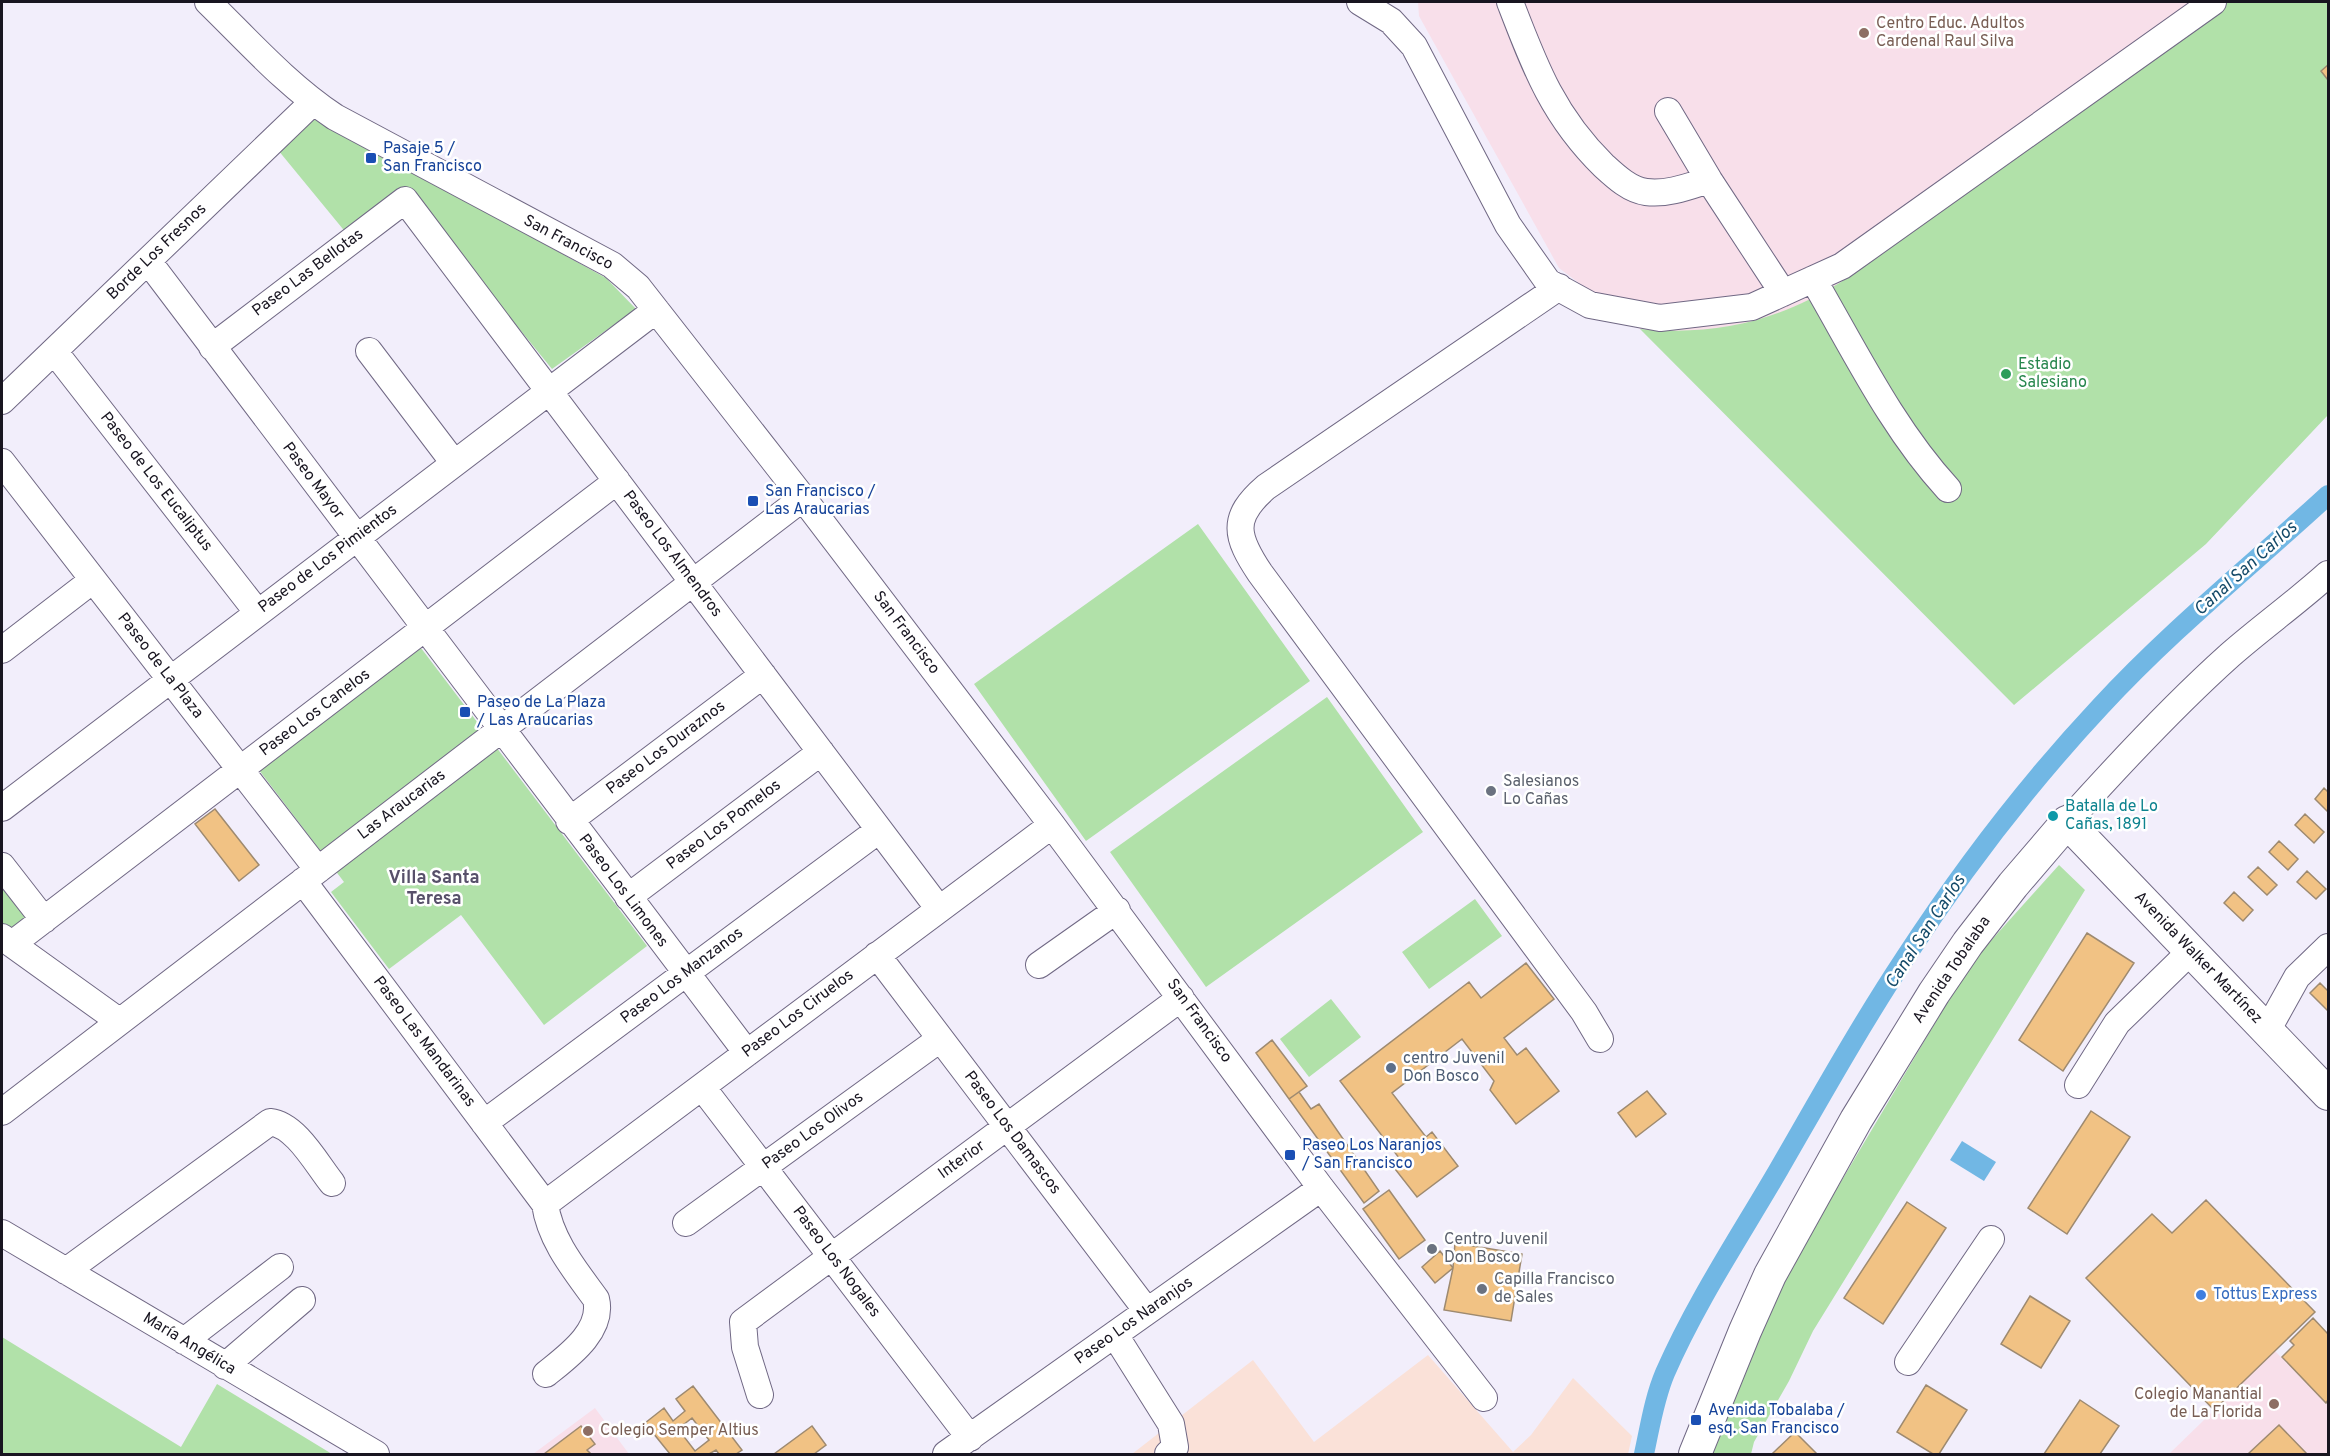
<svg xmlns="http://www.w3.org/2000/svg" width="2330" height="1456" font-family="Overpass,sans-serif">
<rect width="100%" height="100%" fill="#f2eefb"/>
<path fill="#fae1d8" d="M 1428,1355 L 1513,1452 L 1531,1435 L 1573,1378 L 1632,1436 L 1628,1454 L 1132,1454 L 1253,1360 L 1314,1442 Z"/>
<path fill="#f8dfea" d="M 1418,2 L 2227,2 L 1841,282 L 1820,296 L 1797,307 L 1749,323 L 1696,332 L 1668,332 L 1640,329 L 1559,268 L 1419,16 Z
M 2275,1351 L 2328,1406 L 2328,1454 L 2169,1454 Z
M 595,1408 L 629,1454 L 533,1454 Z"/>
<path fill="#b1e1a9" d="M 2227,2 L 2328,2 L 2328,415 L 2206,544 L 2014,705 L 1640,329 C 1716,336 1776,322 1841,282 Z
M 314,117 L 606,278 L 636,309 L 552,369 L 406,190 L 347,234 L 278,150 Z
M 1198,524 L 1310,681 L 1086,841 L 974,684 Z
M 421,648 L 647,946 L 544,1025 L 461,915 L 389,969 L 331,892 L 344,882 L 259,770 Z
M 1327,697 L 1423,832 L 1206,987 L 1110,852 Z
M 2059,865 L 2085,890 L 1813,1331 L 1789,1381 L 1754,1442 L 1751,1454 L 1707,1454 L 1778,1288 L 1970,964 Z
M 2,874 L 38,918 L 15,935 L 2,925 Z
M 1475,899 L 1502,936 L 1429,989 L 1402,952 Z
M 1331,999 L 1361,1037 L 1309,1077 L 1280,1039 Z
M 2,1337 L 181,1447 L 217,1384 L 332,1454 L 2,1454 Z"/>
<path fill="#71b7e4" d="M 1962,1141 L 1996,1162 L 1984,1181 L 1950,1160 Z"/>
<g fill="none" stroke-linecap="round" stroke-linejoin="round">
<path stroke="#71b7e4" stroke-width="20" d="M 1644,1454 C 1650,1427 1654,1399 1665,1373 C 1696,1302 1740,1236 1779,1169 C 1820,1098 1860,1026 1905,958 C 1963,869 2028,784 2100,707 C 2171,630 2252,565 2328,495"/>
</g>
<path fill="#f1c284" stroke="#9e8a70" stroke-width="1.5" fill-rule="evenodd" d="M 2328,65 L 2328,80 L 2321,71 Z
M 2324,788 L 2328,792 L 2328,812 L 2315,799 Z
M 215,809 L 259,865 L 239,881 L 195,824 Z
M 2305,814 L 2324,832 L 2314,843 L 2295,825 Z
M 2279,841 L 2298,859 L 2288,870 L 2269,852 Z
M 2258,867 L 2277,885 L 2267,895 L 2248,877 Z
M 2307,871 L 2326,889 L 2316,899 L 2297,882 Z
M 2234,892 L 2253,910 L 2243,921 L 2224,903 Z
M 2087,933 L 2134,963 L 2063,1071 L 2019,1040 Z
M 1526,963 L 1554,999 L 1504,1038 L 1517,1055 L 1526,1048 L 1559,1091 L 1516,1124 L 1490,1090 L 1494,1081 L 1462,1039 L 1392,1093 L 1426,1137 L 1432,1132 L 1458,1166 L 1417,1197 L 1395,1169 L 1403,1163 L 1340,1081 L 1469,982 L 1481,998 Z
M 2320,983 L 2328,991 L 2328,1011 L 2310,993 Z
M 1272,1040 L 1307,1086 L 1289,1099 L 1256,1053 Z
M 1647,1091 L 1666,1114 L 1636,1137 L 1618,1113 Z
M 1299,1092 L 1311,1109 L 1319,1104 L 1379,1191 L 1364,1203 L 1289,1099 Z
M 2091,1111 L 2130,1137 L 2067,1234 L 2028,1208 Z
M 1389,1190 L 1425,1240 L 1399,1259 L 1363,1209 Z
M 2206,1200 L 2315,1312 L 2214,1410 L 2086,1278 L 2152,1214 L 2172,1233 Z
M 1907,1202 L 1946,1228 L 1883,1324 L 1844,1298 Z
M 1455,1243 L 1522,1254 L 1511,1321 L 1444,1310 L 1453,1268 Z
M 1440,1251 L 1453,1268 L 1435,1283 L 1422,1267 Z
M 2030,1296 L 2070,1321 L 2041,1368 L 2001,1344 Z
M 2313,1318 L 2328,1334 L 2328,1400 L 2326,1403 L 2282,1357 L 2294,1345 L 2290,1341 Z
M 1926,1385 L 1967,1410 L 1939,1454 L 1933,1454 L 1897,1432 Z
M 693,1386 L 742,1450 L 736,1454 L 719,1454 L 716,1450 L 709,1454 L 670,1454 L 645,1423 L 664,1408 L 673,1421 L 685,1411 L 676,1399 ZM 692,1418 L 709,1440 L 695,1451 L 678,1429 Z
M 2080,1400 L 2119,1426 L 2100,1454 L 2044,1454 Z
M 2279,1425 L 2307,1454 L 2248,1454 Z
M 581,1426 L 595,1444 L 587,1450 L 591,1454 L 544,1454 Z
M 812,1426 L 826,1445 L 814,1454 L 774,1454 Z
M 1795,1432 L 1817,1454 L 1774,1454 L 1773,1453 Z"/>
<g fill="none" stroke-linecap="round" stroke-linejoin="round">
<g stroke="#706884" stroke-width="28">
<path id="minor" d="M 208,2 C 249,42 287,85 335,117 L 612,265 L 638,287 L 803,498 L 1052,825 L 1321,1188 L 1484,1398
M 1360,2 L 1391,21 L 1414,46 L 1508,225 L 1548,282 L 1590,305 L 1660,318 L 1752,307 L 1842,266 L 2213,2
M 1510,2 C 1535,67 1553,116 1604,166 C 1616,177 1630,190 1646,192 C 1667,195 1690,186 1709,180
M 1668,111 L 1709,180 L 1783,293
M 148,261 L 747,1053
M 1813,279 C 1855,351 1892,428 1948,489
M 1559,287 L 1266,487 C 1230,518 1236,537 1260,573 L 1584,1012 L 1600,1039
M 212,347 L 405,200 L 939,909
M 54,351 L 258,613
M 369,351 L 454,463
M 2,401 L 313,102
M 2,462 L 318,870
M 2,650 L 93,580
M 2,808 L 656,310
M 569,821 L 763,675
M 2067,822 C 2119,764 2172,707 2230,655 C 2262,627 2297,602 2328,574
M 2,866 L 44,920
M 303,881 L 545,1204 C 550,1240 575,1270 596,1299 C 604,1331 567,1357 546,1374
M 628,897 L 821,752
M 2,937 L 119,1021
M 12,944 L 617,481
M 877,955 L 1147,1311
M 1039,965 L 1117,910
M 2267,1031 L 2297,977 L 2328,947
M 2078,1085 L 2117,1023 L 2191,951
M 702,1087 L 970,1438
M 2,1112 L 803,498
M 484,1123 L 879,830
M 545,1204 L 1052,825
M 686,1223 L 940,1039
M 2,1233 L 376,1454
M 66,1271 L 270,1122 C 296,1125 316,1163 332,1183
M 1115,1335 L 1171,1424 L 1175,1447 L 1168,1454
M 184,1341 L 280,1267
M 1908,1362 L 1991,1239
M 225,1366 L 302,1300
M 760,1395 L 745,1347 L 743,1322 L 1181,998
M 946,1454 L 1321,1188"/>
</g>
<g stroke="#706884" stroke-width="34">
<path id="major" d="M 1695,1454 L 1745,1331 L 1770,1275 L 1856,1120 L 1934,993 L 1968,943 L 2013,885 L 2067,822 L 2328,1094"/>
</g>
<use href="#minor" stroke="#fff" stroke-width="26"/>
<use href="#major" stroke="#fff" stroke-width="32"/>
</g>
<g fill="#8d6e63" stroke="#fff" stroke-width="2">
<circle cx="1864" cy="33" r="6"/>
<circle cx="2274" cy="1404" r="6"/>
<circle cx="588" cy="1431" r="6"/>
</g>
<g fill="#1a4fb4" stroke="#fff" stroke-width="2">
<rect x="365" y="152" width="12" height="12" rx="3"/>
<rect x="747" y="495" width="12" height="12" rx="3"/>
<rect x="459" y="706" width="12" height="12" rx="3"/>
<rect x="1284" y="1149" width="12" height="12" rx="3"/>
<rect x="1690" y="1414" width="12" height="12" rx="3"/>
</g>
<circle fill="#2e9e5b" stroke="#fff" stroke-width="2" cx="2006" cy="374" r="6"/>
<g fill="#6b7280" stroke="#fff" stroke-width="2">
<circle cx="1491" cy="791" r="6"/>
<circle cx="1432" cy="1249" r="6"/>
<circle cx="1482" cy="1289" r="6"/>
</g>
<circle fill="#0f9aa8" stroke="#fff" stroke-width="2" cx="2053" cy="816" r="6"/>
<circle fill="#5c6f8a" stroke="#fff" stroke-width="2" cx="1391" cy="1068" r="6"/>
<circle fill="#3f7fe0" stroke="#fff" stroke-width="2" cx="2201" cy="1295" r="6"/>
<g text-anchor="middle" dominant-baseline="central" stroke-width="5" stroke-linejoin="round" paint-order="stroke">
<g font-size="16" fill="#785e54" stroke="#fff" text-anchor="start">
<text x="1876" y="24">Centro Educ. Adultos<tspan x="1876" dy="18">Cardenal Raul Silva</tspan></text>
<text x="2262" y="1395" text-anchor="end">Colegio Manantial<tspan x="2262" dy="18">de La Florida</tspan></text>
<text x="600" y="1431">Colegio Semper Altius</text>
</g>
<g font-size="16" fill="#164399" stroke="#fff" text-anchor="start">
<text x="383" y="149">Pasaje 5 /<tspan x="383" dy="18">San Francisco</tspan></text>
<text x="765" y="492">San Francisco /<tspan x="765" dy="18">Las Araucarias</tspan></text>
<text x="477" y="703">Paseo de La Plaza<tspan x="477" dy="18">/ Las Araucarias</tspan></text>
<text x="1302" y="1146">Paseo Los Naranjos<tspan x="1302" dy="18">/ San Francisco</tspan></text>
<text x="1708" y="1411">Avenida Tobalaba /<tspan x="1708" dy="18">esq. San Francisco</tspan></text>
</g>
<g font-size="16" fill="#181520" stroke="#fff">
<text transform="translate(568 243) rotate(28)">San Francisco</text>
<text transform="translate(157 252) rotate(-44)">Borde Los Fresnos</text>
<text transform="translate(308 273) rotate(-37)">Paseo Las Bellotas</text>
<text transform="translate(313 481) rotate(53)">Paseo Mayor</text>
<text transform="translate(156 482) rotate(52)">Paseo de Los Eucaliptus</text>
<text transform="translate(672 554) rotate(53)">Paseo Los Almendros</text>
<text transform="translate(328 559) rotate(-37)">Paseo de Los Pimientos</text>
<text transform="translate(906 633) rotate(53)">San Francisco</text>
<text transform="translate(160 666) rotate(52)">Paseo de La Plaza</text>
<text transform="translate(315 713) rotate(-37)">Paseo Los Canelos</text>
<text transform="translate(666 748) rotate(-37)">Paseo Los Duraznos</text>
<text transform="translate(402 805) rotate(-37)">Las Araucarias</text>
<text transform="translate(724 825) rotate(-37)">Paseo Los Pomelos</text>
<text transform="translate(623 891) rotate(53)">Paseo Los Limones</text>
<text transform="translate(2198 958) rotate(46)">Avenida Walker Martínez</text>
<text transform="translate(1952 970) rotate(-56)">Avenida Tobalaba</text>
<text transform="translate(682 976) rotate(-37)">Paseo Los Manzanos</text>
<text transform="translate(798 1014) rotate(-37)">Paseo Los Ciruelos</text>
<text transform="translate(1199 1021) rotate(54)">San Francisco</text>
<text transform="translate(424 1042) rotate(53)">Paseo Las Mandarinas</text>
<text transform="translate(813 1131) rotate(-36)">Paseo Los Olivos</text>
<text transform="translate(1012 1133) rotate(53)">Paseo Los Damascos</text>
<text transform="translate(962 1160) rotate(-36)">Interior</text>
<text transform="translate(836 1262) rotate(53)">Paseo Los Nogales</text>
<text transform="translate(1134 1321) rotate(-35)">Paseo Los Naranjos</text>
<text transform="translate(189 1344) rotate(31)">María Angélica</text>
</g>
<g font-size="16" fill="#27864d" stroke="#fff" text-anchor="start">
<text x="2018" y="365">Estadio<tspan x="2018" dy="18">Salesiano</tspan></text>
</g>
<g font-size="16" fill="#5b616d" stroke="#fff" text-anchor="start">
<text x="1503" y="782">Salesianos<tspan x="1503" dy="18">Lo Cañas</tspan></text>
<text x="1444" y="1240">Centro Juvenil<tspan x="1444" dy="18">Don Bosco</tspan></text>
<text x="1494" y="1280">Capilla Francisco<tspan x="1494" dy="18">de Sales</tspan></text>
</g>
<g font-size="16" fill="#0d838f" stroke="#fff" text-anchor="start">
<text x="2065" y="807">Batalla de Lo<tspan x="2065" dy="18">Cañas, 1891</tspan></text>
</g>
<g font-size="16" fill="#4e5e75" stroke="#fff" text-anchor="start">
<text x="1403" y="1059">centro Juvenil<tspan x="1403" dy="18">Don Bosco</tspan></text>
</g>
<g font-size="16" fill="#366cbe" stroke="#fff" text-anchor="start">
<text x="2213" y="1295">Tottus Express</text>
</g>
<g font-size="18" font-style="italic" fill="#144a69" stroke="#fff">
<text transform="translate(2246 569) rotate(-42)">Canal San Carlos</text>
<text transform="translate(1926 932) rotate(-57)">Canal San Carlos</text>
</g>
<g font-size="18" font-weight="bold" fill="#57506a" stroke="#fff">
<text x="434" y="878">Villa Santa<tspan x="434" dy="21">Teresa</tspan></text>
</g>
</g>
<rect width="2330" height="1456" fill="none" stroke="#181520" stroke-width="6"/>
</svg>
